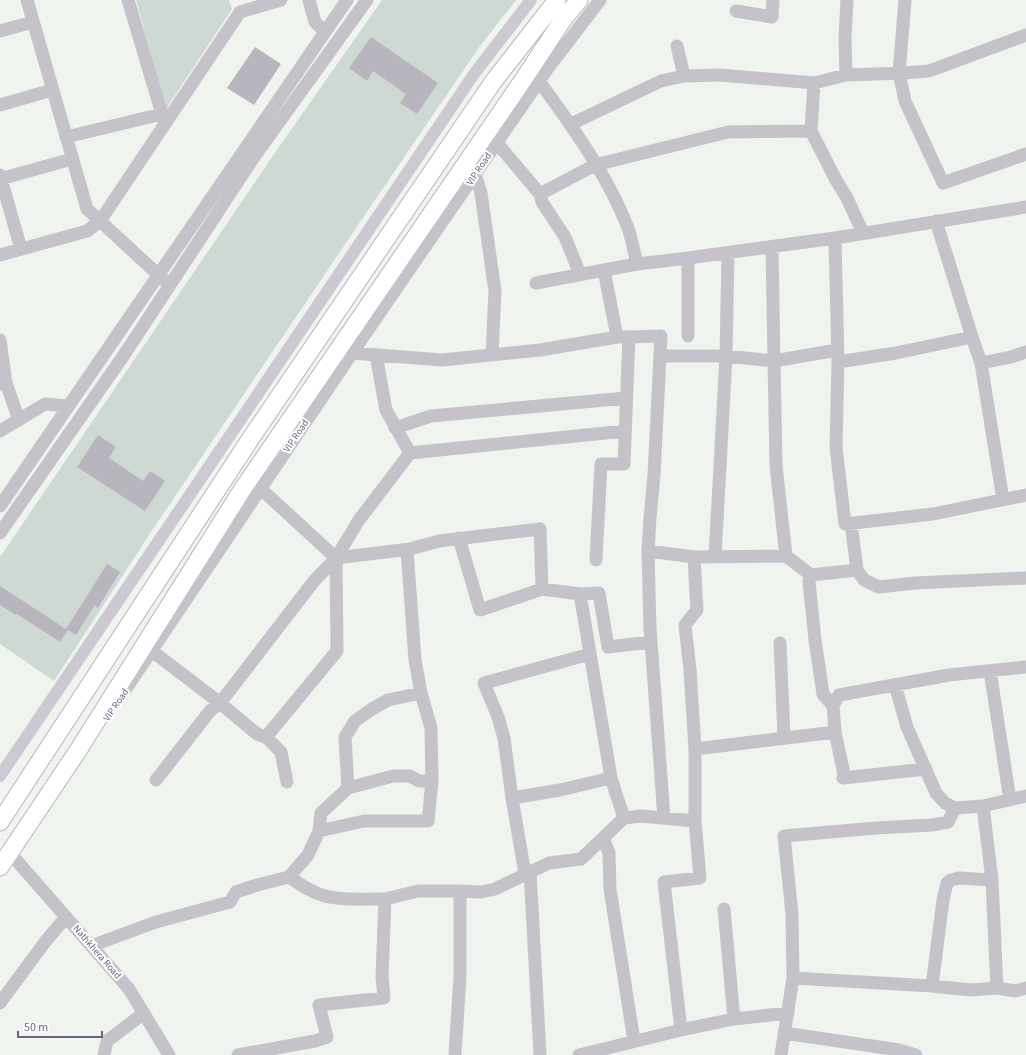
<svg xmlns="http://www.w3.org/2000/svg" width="1026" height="1055" font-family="'Source Sans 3',sans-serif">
<rect width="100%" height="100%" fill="#eff4ef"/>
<path fill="#ced9d4" d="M 136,0 L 229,0 L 232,9 L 166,109 Z
M 382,0 L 516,0 L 480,46 L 360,222 L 151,532 L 54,681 L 0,644 L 0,557 L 279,147 Z"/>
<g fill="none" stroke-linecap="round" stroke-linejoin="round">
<path stroke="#ccc9d5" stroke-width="12" d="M 0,776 L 474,74 L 531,0"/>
</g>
<path fill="#b8b5bf" d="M 371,37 L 438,83 L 417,114 L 400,103 L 406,94 L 373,71 L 367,81 L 349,68 Z
M 255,47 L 281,64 L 254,105 L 227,88 Z
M 98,435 L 116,447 L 109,458 L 143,481 L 150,471 L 165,481 L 145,511 L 77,467 Z
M 107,564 L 120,572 L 98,608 L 95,605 L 76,635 L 68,630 L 60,642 L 17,614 L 16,615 L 0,605 L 0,586 L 66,629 Z"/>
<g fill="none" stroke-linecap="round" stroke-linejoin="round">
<g stroke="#b8b5bc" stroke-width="19">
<path id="major" d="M 0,822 L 251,438 L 493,82 L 557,0
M 0,867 L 79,749 L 242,490 L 523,80 L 564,18 L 579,0"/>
</g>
<path stroke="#c5c3c9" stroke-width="13" d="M 27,0 L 87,209 L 164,280
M 128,0 L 165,124
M 309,0 L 315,22 L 325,32
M 847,0 L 845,38 L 846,75 L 904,73 L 929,71 L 1026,35
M 905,0 L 899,73 L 905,101 L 943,183 L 1026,154
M 736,11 L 772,17 L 773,0
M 0,31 L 33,22
M 677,46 L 684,76
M 539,81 C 572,126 608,176 628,228 C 632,239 634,252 637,264
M 0,105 L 52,90
M 571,124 L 661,81 L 684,76 L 720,75 L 814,83 L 846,75
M 811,131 L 836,180 L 847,198 L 863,233
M 66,137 L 162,114
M 497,143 L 540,194 L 542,202 L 565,237 L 580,274
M 475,174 L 481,193 L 495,291 L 492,355
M 0,175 L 21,249
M 0,179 L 72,159
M 540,194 L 595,165 L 728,132 L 811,131 L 814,83
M 936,221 L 972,337 L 981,363 L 1011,357 L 1026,352
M 835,238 L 838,362 L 836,447 L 845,524 L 933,514 L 1026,495
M 0,255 L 87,231 L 100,221 L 240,12 L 281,0
M 536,283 L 604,270
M 688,336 L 688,258
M 629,337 L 661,336 L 654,475 L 650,518 L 648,551
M 0,340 L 6,383
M 352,353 L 442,360 L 540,350 L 617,337 L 604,270 L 637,264 L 688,258 L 835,238 L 1026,207
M 376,355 L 386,410 L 410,453
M 660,356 L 726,356 L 774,361 L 772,247
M 838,362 L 896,353 L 972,337
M 981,363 L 1003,500
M 0,384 L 6,383 L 19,420
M 395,428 L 431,416 L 626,398
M 0,431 L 45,404 L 68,406
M 261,489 L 336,558 L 410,549 L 439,541 L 540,529 L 542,589
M 0,506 L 347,0
M 0,533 L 126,352 L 254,157 L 367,0
M 459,538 L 480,610 L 542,589 L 580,594 L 611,778
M 786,556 L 811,575
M 715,557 L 726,356 L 728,253
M 596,560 L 601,464 L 624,464 L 629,337 L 617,337
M 857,570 L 864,580 L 879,587 L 915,583 L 1026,578
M 580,594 L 599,593 L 608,647 L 651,642
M 780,643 L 784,738
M 152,651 L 220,703 L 257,734 L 266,737 L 281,752 L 287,782
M 990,671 L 1010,800
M 895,685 L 907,727 L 936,793 L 945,803 L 955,808 L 983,806 L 1026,796
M 125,690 L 352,353 L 548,68 L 600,0
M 833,706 L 823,694 L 815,640 L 809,582 L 811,575 L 857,570 L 851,523
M 835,732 L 844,774 L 843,778 L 926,769
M 266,737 L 337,651 L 336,558
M 695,749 L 690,670 L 685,625 L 697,610 L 694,557 L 786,556 L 776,466 L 774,361 L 837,350
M 156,780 L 210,711 L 220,703 L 314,581 L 336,558 L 359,520 L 410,453 L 625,431
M 348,788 L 345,737 L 355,721 L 372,709 L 388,700 L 421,693
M 512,798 L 504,738 L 498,717 L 484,683 L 590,654
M 983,806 L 992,880 L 997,988
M 664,818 L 650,628 L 648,551 L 694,557
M 319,831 L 364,821 L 428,821 L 432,781 L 431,728 L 421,693 L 415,660 L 407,550
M 603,838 L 609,853 L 610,889 L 634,1041
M 10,853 L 129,989 L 169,1055
M 530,871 L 540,1055
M 525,874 L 512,798 L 560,790 L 611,778 L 624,818
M 289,877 L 308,855 L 319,831 L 321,813 L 348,788 L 393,776 L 410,776 L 419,781 L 432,781
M 724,909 L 734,1019
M 91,946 L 156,922 L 230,902 L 236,892 L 257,885 L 289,877 C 298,883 308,890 319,894 C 336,901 366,899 385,899
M 793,978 L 932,986 L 971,990 L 997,988 L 1015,991 L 1026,988
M 932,986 L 943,900 L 947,883 L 951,880 L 959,878 L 992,880
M 0,1003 L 45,942 L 66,917
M 681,1030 L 734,1019 L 788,1013
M 784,1033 L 899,1050 L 916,1055
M 104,1055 L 107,1041 L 144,1013
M 238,1055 L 315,1041 L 327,1037 L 319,1005 L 384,998 L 382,976 L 385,899 L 418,891 L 460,891 L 481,892 L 495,889 L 549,863 L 581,859 L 624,818 L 641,816 L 695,821 L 695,749 L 835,732 L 833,706 L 839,695 L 949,675 L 1026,667
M 455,1055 L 460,976 L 460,891
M 579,1055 L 681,1030 L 664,882 L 700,878 L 695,821
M 781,1055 L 793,978 L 792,914 L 784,836 L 876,828 L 932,825 L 948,822 L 955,808"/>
<use href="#major" stroke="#fff" stroke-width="17"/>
</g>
<g text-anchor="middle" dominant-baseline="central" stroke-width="4" stroke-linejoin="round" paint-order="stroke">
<g font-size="10" fill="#6e6182" stroke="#fff">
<text transform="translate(479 169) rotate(-56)">VIP Road</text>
<text transform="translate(296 436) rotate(-56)">VIP Road</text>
<text transform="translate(116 705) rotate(-56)">VIP Road</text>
<text transform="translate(97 952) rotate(49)">Nathkhera Road</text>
</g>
</g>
<path d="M18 1031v6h84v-6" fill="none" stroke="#6e6182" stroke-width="2"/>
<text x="24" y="1031" font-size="12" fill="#6e6182" stroke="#ffffff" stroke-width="3" paint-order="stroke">50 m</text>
</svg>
